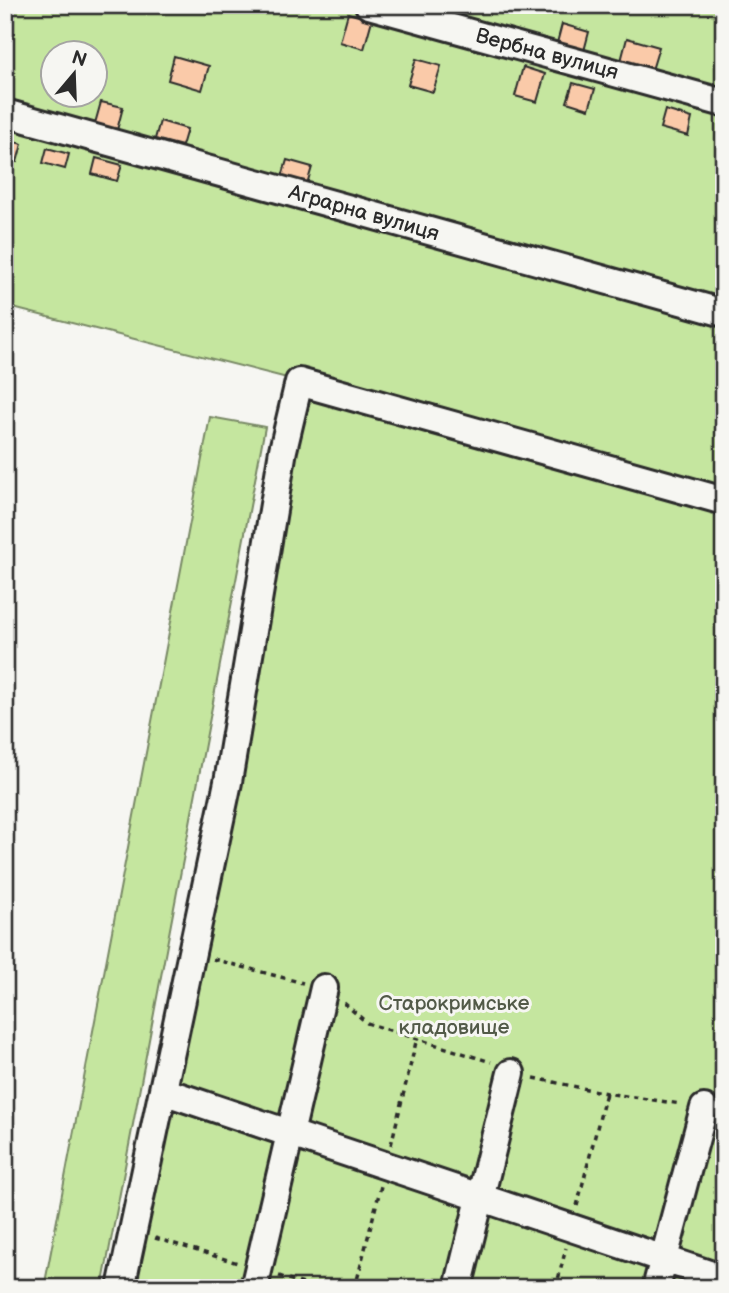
<svg xmlns="http://www.w3.org/2000/svg" width="729" height="1293" font-family="'Balsamiq Sans',sans-serif">
<rect width="100%" height="100%" fill="#f6f6f2"/>
<filter id="ink" filterUnits="userSpaceOnUse"><feTurbulence type="fractalNoise" baseFrequency=".0143" numOctaves="2"/><feDisplacementMap in="SourceGraphic" scale="14" xChannelSelector="R" yChannelSelector="G"/><feConvolveMatrix kernelMatrix="1 2 1 2 8 2 1 2 1" color-interpolation-filters="sRGB"/></filter>
<g filter="url(#ink)">
<path fill="#c5e69f" stroke="#788865" stroke-width="2" fill-rule="evenodd" d="M 5,5 L 724,5 L 724,1288 L 121,1288 L 299,381 L 5,306 ZM 52,52 L 94,52 L 94,94 L 52,94 Z
M 210,417 L 265,427 L 102,1288 L 44,1288 Z"/>
<path fill="#facaa9" stroke="#2b2b2b" stroke-width="2" d="M 348,13 L 372,20 L 364,49 L 340,42 Z
M 562,24 L 589,32 L 584,51 L 557,43 Z
M 627,38 L 659,47 L 652,70 L 621,61 Z
M 174,56 L 209,66 L 202,90 L 168,80 Z
M 416,59 L 441,66 L 433,92 L 408,85 Z
M 523,67 L 545,74 L 537,102 L 515,96 Z
M 573,83 L 595,89 L 589,109 L 567,102 Z
M 101,102 L 123,107 L 116,134 L 94,127 Z
M 665,110 L 692,118 L 688,136 L 660,128 Z
M 160,121 L 187,129 L 182,146 L 155,139 Z
M 5,139 L 22,144 L 17,162 L 5,159 Z
M 47,148 L 69,154 L 65,169 L 43,163 Z
M 96,158 L 122,165 L 117,181 L 92,174 Z
M 287,160 L 312,167 L 307,184 L 282,177 Z"/>
<g fill="none" stroke-linecap="round" stroke-linejoin="round">
<g stroke="#2b2b2b" stroke-width="32">
<path id="minor" d="M 369,5 L 724,103
M 5,113 L 724,313
M 163,1091 L 724,1279
M 121,1288 L 228,782 L 283,450 L 299,382 L 724,501
M 254,1288 L 324,988
M 458,1288 L 511,1073
M 656,1288 L 704,1108"/>
</g>
<path stroke="#2b2b2b" stroke-width="3.5" stroke-dasharray="5 5" stroke-linecap="butt" d="M 213,959 L 303,983
M 344,1003 L 367,1023 L 491,1062
M 534,1078 L 606,1093 L 681,1104
M 391,1145 L 417,1038
M 577,1206 L 606,1093
M 155,1238 L 238,1263
M 279,1276 L 316,1288
M 355,1288 L 381,1186
M 556,1288 L 566,1248"/>
<use href="#minor" stroke="#f6f6f2" stroke-width="26"/>
</g>
</g>
<g text-anchor="middle" dominant-baseline="central" stroke-width="6" stroke-linejoin="round" paint-order="stroke">
<g font-size="21" fill="#2b2b2b" stroke="#f6f6f2">
<text transform="translate(547 54) rotate(15)">Вербна вулиця</text>
<text transform="translate(364 213) rotate(16)">Аграрна вулиця</text>
</g>
<g font-size="21" fill="#525a48" stroke="#f6f6f2">
<text x="454" y="1003">Старокримське<tspan x="454" dy="24">кладовище</tspan></text>
</g>
</g>
<rect width="729" height="1293" fill="none" stroke="#f6f6f2" stroke-width="28"/>
<rect x="14" y="14" width="701" height="1265" fill="none" stroke="#2b2b2b" stroke-width="2.5" filter="url(#ink)"/>
<g transform="translate(74 74) rotate(19)"><circle r="33" fill="#f6f6f2" stroke="#a5a5a2" stroke-width="2"/>
<path d="M0-5L12 26L0 18L-12 26Z" fill="#2b2b2b"/>
<text y="-10" font-size="19" font-weight="bold" text-anchor="middle" fill="#2b2b2b">N</text>
</g>
</svg>
